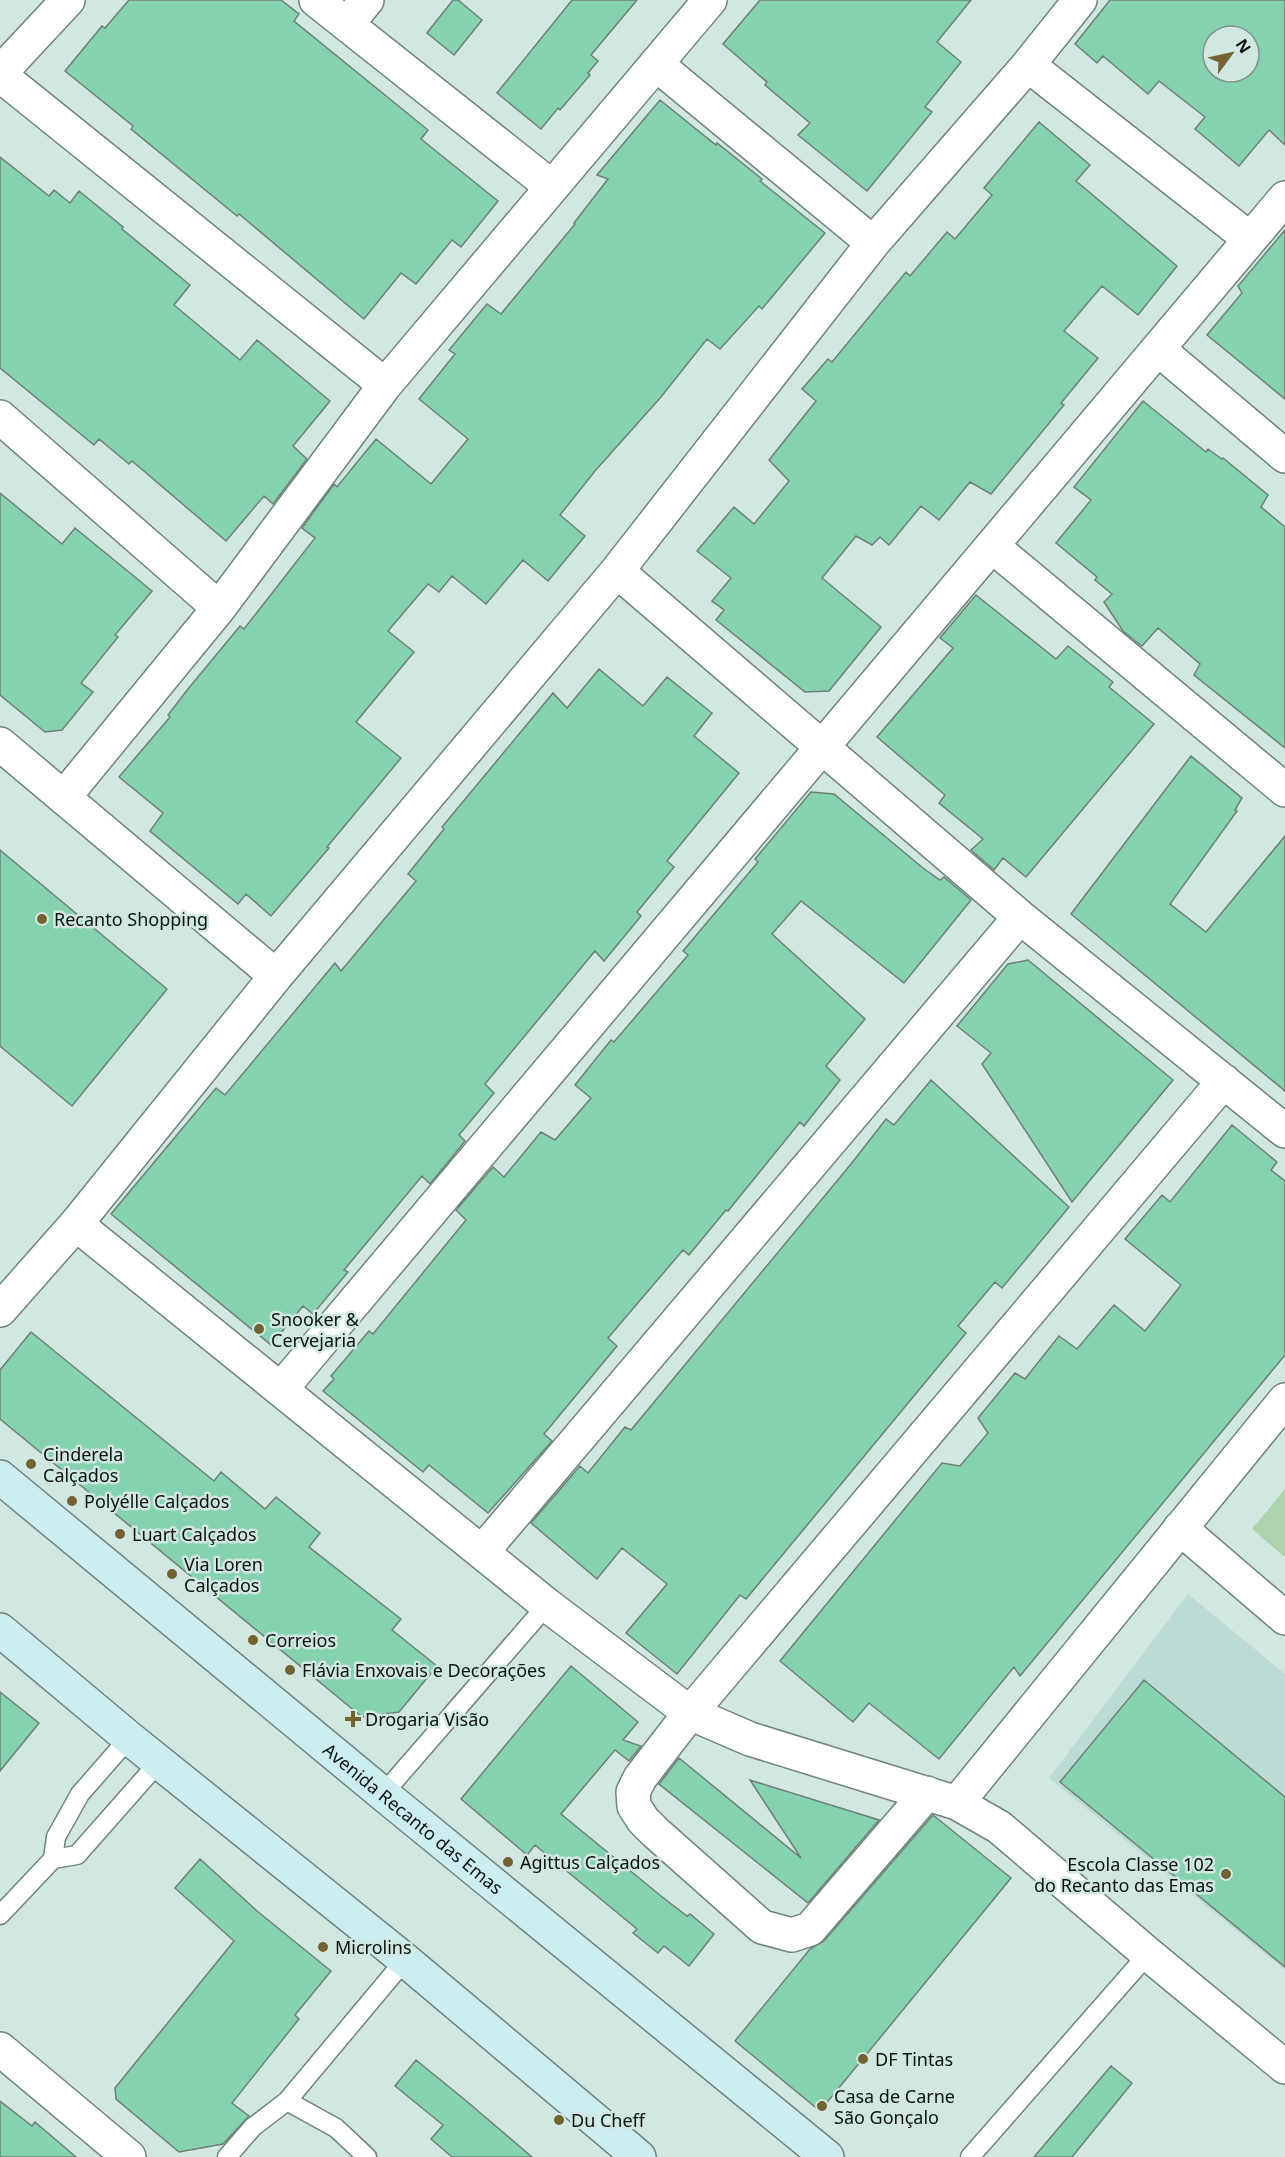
<svg xmlns="http://www.w3.org/2000/svg" width="1285" height="2157" font-family="'Noto Sans',sans-serif">
<rect width="100%" height="100%" fill="#d1e7e2"/>
<path fill="#bcdbd5" d="M 1188,1594 L 1285,1674 L 1285,1970 L 1049,1778 Z"/>
<path fill="#acd3ab" d="M 1285,1489 L 1285,1557 L 1252,1529 Z"/>
<path fill="#84d2ae" stroke="#6f8077" stroke-width="1.5" fill-rule="evenodd" d="M 129,0 L 281,0 L 299,14 L 294,21 L 428,130 L 421,139 L 498,201 L 461,247 L 452,240 L 416,284 L 401,273 L 364,319 L 239,214 L 237,216 L 131,129 L 133,126 L 65,71 L 102,26 L 105,28 Z
M 453,0 L 458,0 L 482,20 L 454,55 L 427,33 Z
M 572,0 L 637,0 L 591,55 L 598,61 L 588,73 L 590,75 L 560,110 L 558,108 L 541,129 L 497,93 Z
M 760,0 L 971,0 L 937,42 L 961,62 L 925,107 L 932,112 L 867,191 L 798,135 L 810,123 L 765,85 L 767,82 L 723,44 Z
M 1110,0 L 1285,0 L 1285,145 L 1269,130 L 1239,166 L 1195,129 L 1205,117 L 1159,81 L 1148,94 L 1103,56 L 1097,63 L 1075,44 ZM 1213,36 L 1249,36 L 1249,72 L 1213,72 Z
M 660,100 L 716,145 L 717,143 L 762,179 L 760,181 L 825,233 L 762,309 L 759,306 L 720,349 L 707,339 L 661,397 L 595,471 L 560,515 L 585,536 L 548,581 L 523,560 L 486,604 L 452,576 L 439,592 L 428,584 L 388,631 L 414,652 L 356,722 L 401,758 L 327,847 L 329,848 L 271,916 L 246,894 L 238,904 L 150,831 L 163,813 L 119,777 L 170,717 L 168,715 L 188,689 L 240,626 L 244,629 L 315,538 L 302,528 L 334,484 L 337,487 L 376,439 L 431,484 L 468,439 L 419,399 L 455,354 L 449,350 L 487,304 L 501,314 L 575,224 L 574,223 L 608,179 L 597,175 Z
M 1039,122 L 1090,165 L 1076,181 L 1177,266 L 1138,315 L 1102,286 L 1064,331 L 1098,358 L 1061,403 L 1064,405 L 991,494 L 970,482 L 939,520 L 921,506 L 889,545 L 880,537 L 872,545 L 856,536 L 822,578 L 881,627 L 829,691 L 805,692 L 716,620 L 724,610 L 712,601 L 731,578 L 697,551 L 734,507 L 754,524 L 789,481 L 769,460 L 816,401 L 802,389 L 828,359 L 832,362 L 906,272 L 910,276 L 947,232 L 955,239 L 992,195 L 984,188 Z
M 0,157 L 49,196 L 54,190 L 70,203 L 79,191 L 123,227 L 122,229 L 190,285 L 174,305 L 240,360 L 257,340 L 330,401 L 293,446 L 307,459 L 273,504 L 264,496 L 226,541 L 132,461 L 129,464 L 99,439 L 94,445 L 0,368 Z
M 1285,230 L 1285,399 L 1207,335 L 1242,293 L 1238,286 Z
M 1143,401 L 1206,452 L 1208,449 L 1222,459 L 1223,458 L 1268,495 L 1261,507 L 1285,527 L 1285,748 L 1194,675 L 1200,664 L 1158,628 L 1142,646 L 1123,631 L 1104,602 L 1112,594 L 1095,580 L 1097,577 L 1056,543 L 1091,500 L 1074,487 Z
M 0,493 L 62,544 L 75,528 L 152,591 L 115,635 L 118,637 L 81,683 L 93,692 L 62,730 L 45,732 L 0,695 Z
M 976,595 L 1056,659 L 1068,646 L 1113,682 L 1109,687 L 1154,724 L 1026,877 L 1003,858 L 994,870 L 971,850 L 983,839 L 939,803 L 945,795 L 877,737 L 953,648 L 940,638 Z
M 599,669 L 643,706 L 667,677 L 712,713 L 694,736 L 739,773 L 667,861 L 674,867 L 637,912 L 641,916 L 604,961 L 595,951 L 485,1084 L 494,1093 L 459,1135 L 465,1141 L 430,1184 L 422,1176 L 344,1270 L 348,1272 L 313,1314 L 303,1306 L 271,1345 L 111,1214 L 216,1088 L 225,1095 L 335,963 L 341,971 L 416,881 L 408,874 L 444,829 L 442,827 L 553,693 L 567,708 Z
M 1191,756 L 1242,798 L 1235,810 L 1237,811 L 1170,904 L 1206,932 L 1285,836 L 1285,1091 L 1071,914 Z
M 811,792 L 834,794 L 923,868 L 940,880 L 944,877 L 971,900 L 904,983 L 801,901 L 772,934 L 865,1019 L 826,1066 L 840,1080 L 804,1126 L 800,1122 L 728,1211 L 726,1210 L 689,1255 L 683,1250 L 608,1338 L 617,1346 L 544,1434 L 552,1441 L 488,1513 L 429,1465 L 423,1472 L 323,1391 L 334,1379 L 331,1376 L 369,1331 L 373,1334 L 466,1220 L 456,1210 L 493,1167 L 504,1177 L 541,1132 L 555,1140 L 591,1098 L 575,1085 L 611,1040 L 614,1042 L 688,955 L 683,951 L 758,862 L 755,859 Z
M 0,850 L 167,989 L 72,1106 L 0,1046 Z
M 1028,960 L 1173,1080 L 1072,1202 L 982,1064 L 991,1053 L 957,1026 L 1008,964 Z
M 931,1080 L 1069,1207 L 1002,1288 L 995,1282 L 958,1326 L 966,1333 L 746,1599 L 740,1595 L 677,1674 L 626,1633 L 667,1584 L 622,1548 L 597,1579 L 531,1523 L 580,1466 L 588,1473 L 625,1427 L 631,1430 L 851,1164 L 886,1119 L 894,1125 Z
M 1232,1125 L 1277,1162 L 1271,1170 L 1285,1181 L 1285,1355 L 1020,1676 L 1014,1667 L 939,1759 L 869,1703 L 853,1722 L 780,1661 L 942,1463 L 960,1466 L 988,1433 L 978,1418 L 1015,1373 L 1025,1379 L 1059,1336 L 1077,1349 L 1114,1305 L 1145,1331 L 1181,1285 L 1125,1239 L 1162,1195 L 1170,1202 Z
M 31,1332 L 214,1481 L 221,1472 L 265,1509 L 276,1497 L 320,1533 L 309,1547 L 401,1619 L 392,1630 L 437,1666 L 399,1712 L 362,1717 L 0,1419 L 0,1370 Z
M 571,1666 L 638,1722 L 623,1740 L 641,1746 L 629,1761 L 615,1750 L 561,1814 L 661,1896 L 687,1916 L 690,1914 L 714,1934 L 689,1966 L 664,1946 L 658,1953 L 633,1933 L 637,1929 L 535,1845 L 527,1855 L 461,1799 Z
M 1144,1680 L 1285,1797 L 1285,1967 L 1060,1782 Z
M 0,1692 L 39,1723 L 0,1771 Z
M 679,1758 L 801,1858 L 750,1780 L 879,1820 L 808,1903 L 659,1784 Z
M 933,1815 L 1011,1878 L 820,2111 L 735,2041 L 810,1949 L 824,1941 Z
M 200,1859 L 257,1911 L 331,1971 L 295,2015 L 299,2019 L 232,2103 L 249,2116 L 223,2144 L 179,2152 L 116,2099 L 115,2088 L 234,1941 L 175,1888 Z
M 416,2060 L 464,2099 L 532,2157 L 452,2157 L 431,2139 L 443,2125 L 395,2086 Z
M 1111,2066 L 1132,2083 L 1072,2157 L 1034,2157 Z
M 0,2101 L 32,2126 L 35,2122 L 76,2157 L 0,2157 Z"/>
<g fill="none" stroke-linecap="round" stroke-linejoin="round">
<g stroke="#6f837f" stroke-width="21">
<path id="service" d="M 383,1794 L 547,1605
M 53,1859 L 56,1837 L 80,1794 L 129,1738
M 0,1915 L 53,1859 L 77,1855 L 159,1762
M 287,2101 L 405,1960
M 227,2157 L 253,2127 L 287,2101 L 336,2128 L 367,2157
M 970,2157 L 1148,1954"/>
</g>
<g stroke="#6f837f" stroke-width="36">
<path id="minor" d="M 316,0 L 552,187
M 347,24 L 367,0
M 656,64 L 873,243
M 1028,65 L 1250,239
M 0,73 L 68,0
M 0,75 L 385,385
M 1158,349 L 1285,456
M 0,417 L 219,608
M 992,546 L 1285,790
M 617,571 L 1020,917 L 1285,1131
M 0,744 L 276,976
M 64,797 L 219,608 L 385,385 L 710,0
M 76,1224 L 547,1605 L 690,1713 L 750,1739 L 957,1803 L 999,1827 L 1148,1954 L 1285,2067
M 0,1310 L 76,1224 L 276,976 L 617,571 L 873,243 L 1028,65 L 1080,0
M 281,1389 L 1285,198
M 1180,1528 L 1285,1618
M 482,1552 L 1020,917
M 927,1793 L 810,1929 L 792,1935 L 762,1927 L 655,1832 L 643,1820 L 634,1806 L 633,1792 L 640,1778 L 690,1713 L 1224,1081
M 957,1803 L 1285,1400
M 0,2049 L 129,2157"/>
</g>
<g stroke="#6f837f" stroke-width="36">
<g id="secondary">
<path id="s1" d="M 0,1477 L 383,1794 L 827,2157"/>
<path d="M 0,1630 L 129,1738 L 405,1960 L 639,2157"/>
</g>
</g>
<use href="#service" stroke="#fff" stroke-width="18"/>
<use href="#minor" stroke="#fff" stroke-width="33"/>
<use href="#secondary" stroke="#cdeef0" stroke-width="33"/>
</g>
<g fill="#746230" stroke="#d1e7e2" stroke-width="2">
<circle cx="42" cy="919" r="6"/>
<circle cx="259" cy="1329" r="6"/>
<circle cx="31" cy="1464" r="6"/>
<circle cx="72" cy="1501" r="6"/>
<circle cx="120" cy="1534" r="6"/>
<circle cx="172" cy="1574" r="6"/>
<circle cx="253" cy="1640" r="6"/>
<circle cx="290" cy="1670" r="6"/>
<path d="M350 1710h6v6h6v6h-6v6h-6v-6h-6v-6h6z"/>
<circle cx="508" cy="1862" r="6"/>
<circle cx="1226" cy="1874" r="6"/>
<circle cx="323" cy="1947" r="6"/>
<circle cx="863" cy="2059" r="6"/>
<circle cx="822" cy="2106" r="6"/>
<circle cx="559" cy="2120" r="6"/>
</g>
<g text-anchor="middle" dominant-baseline="central" stroke-width="5" stroke-linejoin="round" paint-order="stroke">
<g font-size="18" fill="#0b1211" stroke="#d1e7e2" text-anchor="start">
<text x="54" y="919">Recanto Shopping</text>
<text x="271" y="1319">Snooker &amp;<tspan x="271" dy="21">Cervejaria</tspan></text>
<text x="43" y="1454">Cinderela<tspan x="43" dy="21">Calçados</tspan></text>
<text x="84" y="1501">Polyélle Calçados</text>
<text x="132" y="1534">Luart Calçados</text>
<text x="184" y="1564">Via Loren<tspan x="184" dy="21">Calçados</tspan></text>
<text x="265" y="1640">Correios</text>
<text x="302" y="1670">Flávia Enxovais e Decorações</text>
<text x="365" y="1719">Drogaria Visão</text>
<text x="520" y="1862">Agittus Calçados</text>
<text x="1214" y="1864" text-anchor="end">Escola Classe 102<tspan x="1214" dy="21">do Recanto das Emas</tspan></text>
<text x="335" y="1947">Microlins</text>
<text x="875" y="2059">DF Tintas</text>
<text x="834" y="2096">Casa de Carne<tspan x="834" dy="21">São Gonçalo</tspan></text>
<text x="571" y="2120">Du Cheff</text>
</g>
<g font-size="18" fill="#0b1211" stroke="#d1e7e2">
<text stroke="none"><textPath href="#s1" startOffset="536">Avenida Recanto das Emas</textPath></text>
</g>
</g>
<g transform="translate(1231 54) rotate(57)"><circle r="28" fill="#d1e7e2" stroke="#82928e" stroke-width="1.5"/>
<path d="M0-4.5L10 22L0 15L-10 22Z" fill="#746230"/>
<text y="-9" font-size="16" font-weight="bold" text-anchor="middle" fill="#0b1211">N</text>
</g>
</svg>
